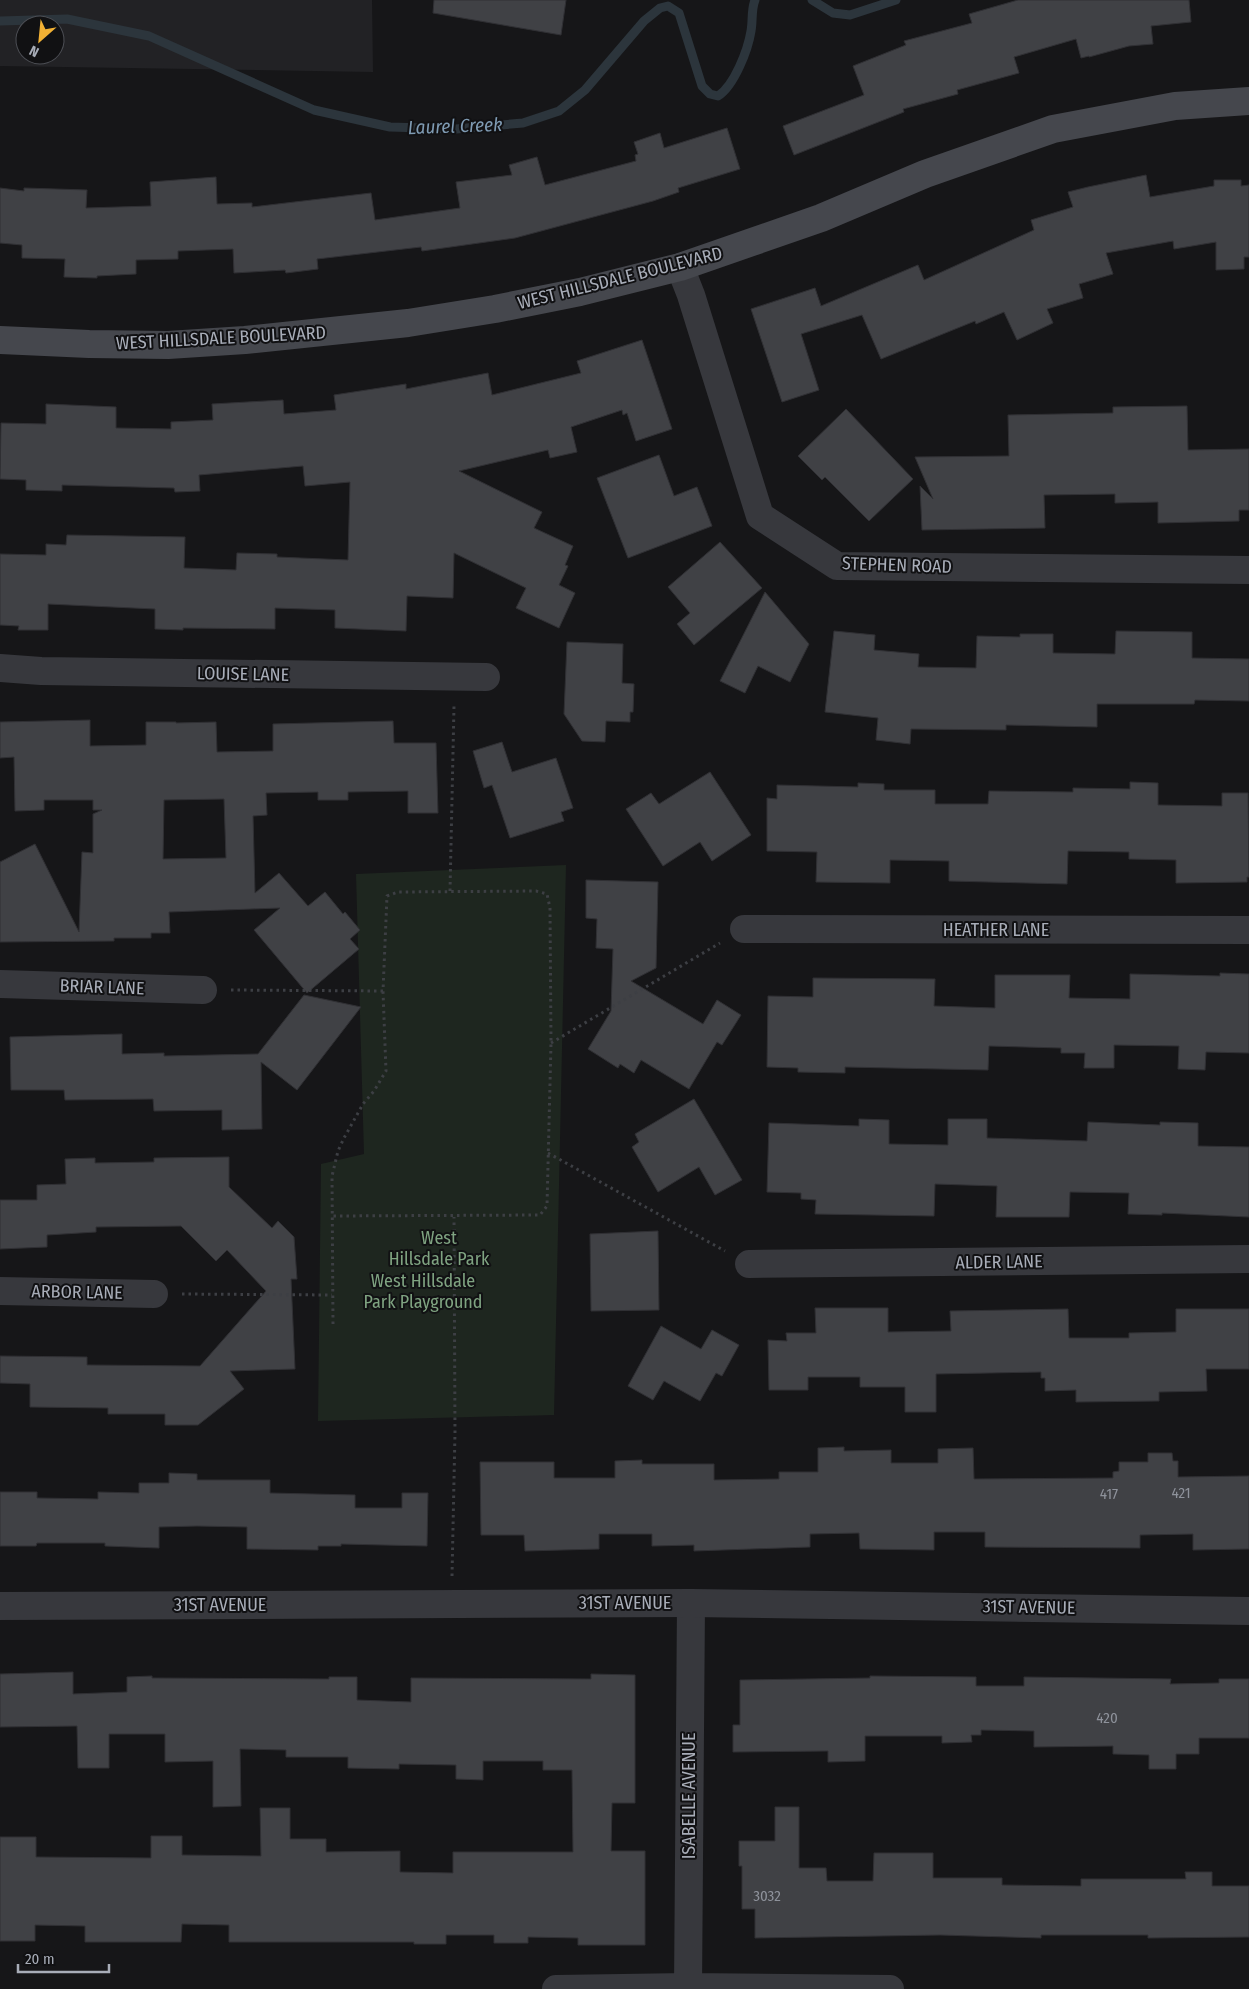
<svg xmlns="http://www.w3.org/2000/svg" width="1249" height="1989" font-family="'Fira Sans Condensed',sans-serif">
<rect width="100%" height="100%" fill="#161618"/>
<path fill="#222225" fill-rule="evenodd" d="M 0,0 L 372,0 L 373,72 L 0,66 ZM 25,25 L 55,25 L 55,55 L 25,55 Z"/>
<path fill="#1e261f" d="M 566,865 L 554,1415 L 318,1421 L 321,1164 L 364,1154 L 356,874 Z"/>
<g fill="none" stroke-linecap="round" stroke-linejoin="round">
<path stroke="#2c353c" stroke-width="9" d="M 812,0 L 833,13 L 850,15 L 896,0
M 0,21 L 67,19 L 149,36 L 314,110 L 390,127 L 456,129 L 523,123 L 559,111 L 585,90 L 644,21 L 660,8 L 668,6 L 679,13 L 702,86 L 710,94 L 718,96 C 734,86 748,50 751,31 C 753,20 751,10 755,0"/>
</g>
<path fill="#404145" stroke="#303034" fill-rule="evenodd" d="M 434,0 L 566,0 L 561,35 L 433,13 Z
M 1018,0 L 1189,0 L 1191,22 L 1151,26 L 1153,44 L 1129,46 L 1089,57 L 1089,56 L 1081,58 L 1076,39 L 1014,57 L 1019,73 L 957,90 L 958,94 L 903,109 L 904,112 L 794,155 L 783,126 L 864,95 L 853,66 L 906,45 L 904,41 L 972,23 L 969,14 Z
M 727,128 L 740,169 L 678,188 L 679,192 L 653,201 L 515,238 L 422,251 L 421,247 L 317,259 L 318,269 L 286,273 L 285,270 L 234,273 L 233,249 L 178,251 L 178,259 L 136,260 L 136,274 L 97,276 L 97,278 L 64,277 L 65,259 L 22,258 L 22,245 L 0,243 L 0,188 L 24,191 L 24,188 L 87,190 L 86,208 L 151,206 L 150,182 L 216,177 L 217,204 L 252,203 L 252,207 L 371,193 L 375,220 L 460,208 L 456,182 L 512,175 L 509,165 L 537,157 L 545,185 L 636,161 L 635,155 L 638,154 L 634,142 L 660,133 L 664,148 Z
M 1146,175 L 1150,197 L 1214,186 L 1214,180 L 1241,180 L 1241,186 L 1249,185 L 1249,257 L 1244,257 L 1244,269 L 1216,270 L 1216,242 L 1174,249 L 1173,241 L 1106,253 L 1113,274 L 1079,284 L 1083,298 L 1047,309 L 1053,323 L 1017,340 L 1004,312 L 976,324 L 975,321 L 881,359 L 862,315 L 801,334 L 819,390 L 782,402 L 751,309 L 815,288 L 821,306 L 918,265 L 924,280 L 1034,230 L 1031,220 L 1073,207 L 1068,192 L 1088,187 Z
M 642,340 L 672,429 L 636,441 L 627,413 L 623,415 L 622,410 L 571,427 L 577,452 L 550,458 L 548,450 L 459,471 L 542,512 L 534,528 L 573,546 L 565,565 L 568,566 L 559,585 L 575,593 L 559,628 L 516,608 L 526,588 L 454,553 L 453,598 L 407,596 L 406,631 L 335,628 L 335,610 L 275,608 L 275,629 L 183,628 L 183,630 L 155,629 L 155,609 L 48,604 L 48,630 L 18,630 L 19,626 L 0,625 L 0,554 L 46,555 L 46,544 L 66,545 L 67,535 L 185,537 L 184,568 L 236,570 L 237,553 L 277,554 L 277,557 L 348,560 L 350,482 L 305,486 L 303,466 L 199,475 L 200,491 L 175,492 L 174,488 L 62,485 L 62,491 L 26,490 L 26,480 L 0,479 L 1,423 L 46,424 L 46,404 L 116,407 L 116,428 L 171,429 L 171,422 L 213,420 L 212,404 L 283,400 L 284,414 L 336,410 L 334,395 L 406,384 L 406,389 L 488,373 L 492,395 L 581,373 L 577,361 Z
M 1187,406 L 1188,450 L 1249,449 L 1249,510 L 1239,510 L 1239,521 L 1158,523 L 1158,502 L 1115,503 L 1115,494 L 1044,495 L 1045,528 L 922,530 L 920,486 L 933,499 L 915,457 L 1009,456 L 1008,415 L 1113,413 L 1113,407 Z
M 846,409 L 913,479 L 869,521 L 825,477 L 822,480 L 798,456 Z
M 659,455 L 674,496 L 697,487 L 712,526 L 628,558 L 597,478 Z
M 720,542 L 762,588 L 694,645 L 677,624 L 690,613 L 668,587 Z
M 765,592 L 809,644 L 790,682 L 758,666 L 745,693 L 720,681 Z
M 834,631 L 875,635 L 874,650 L 919,654 L 918,667 L 976,668 L 977,636 L 1020,637 L 1020,634 L 1053,634 L 1053,653 L 1115,654 L 1116,631 L 1192,632 L 1192,658 L 1249,659 L 1249,701 L 1195,700 L 1194,704 L 1097,704 L 1097,727 L 1006,725 L 1006,730 L 911,729 L 910,744 L 876,740 L 878,718 L 825,712 Z
M 567,642 L 623,644 L 622,683 L 634,684 L 633,712 L 630,712 L 630,722 L 606,721 L 605,742 L 582,741 L 564,714 Z
M 90,720 L 90,746 L 146,745 L 146,722 L 176,722 L 176,723 L 216,722 L 217,752 L 273,751 L 273,724 L 393,721 L 394,743 L 436,743 L 438,813 L 408,813 L 408,791 L 348,792 L 348,800 L 318,800 L 318,792 L 266,793 L 267,815 L 253,816 L 255,893 L 279,873 L 308,906 L 325,892 L 343,914 L 345,912 L 360,930 L 350,939 L 359,949 L 307,993 L 254,930 L 280,908 L 169,912 L 170,933 L 151,933 L 151,938 L 114,938 L 114,941 L 0,942 L 0,862 L 35,844 L 79,932 L 82,852 L 93,853 L 93,814 L 102,810 L 93,810 L 93,800 L 44,800 L 44,810 L 15,811 L 14,757 L 0,758 L 0,722 ZM 224,799 L 226,858 L 163,859 L 164,800 Z
M 502,742 L 512,772 L 556,758 L 573,808 L 561,812 L 564,821 L 510,838 L 492,785 L 484,788 L 473,751 Z
M 710,772 L 751,835 L 712,861 L 700,842 L 663,866 L 626,809 L 651,793 L 659,804 Z
M 1130,782 L 1158,783 L 1158,805 L 1222,806 L 1222,793 L 1248,793 L 1249,877 L 1247,877 L 1247,882 L 1176,883 L 1176,860 L 1129,859 L 1129,852 L 1068,851 L 1067,884 L 949,881 L 949,861 L 890,860 L 890,883 L 816,882 L 817,852 L 767,851 L 767,798 L 777,799 L 777,785 L 858,787 L 858,783 L 884,784 L 884,790 L 935,790 L 935,804 L 988,804 L 989,791 L 1073,792 L 1073,788 L 1130,789 Z
M 586,880 L 658,882 L 656,968 L 631,981 L 703,1024 L 717,1000 L 741,1015 L 722,1045 L 717,1042 L 689,1089 L 641,1060 L 634,1073 L 620,1064 L 618,1068 L 588,1049 L 611,1011 L 613,949 L 596,948 L 597,919 L 586,918 Z
M 1220,973 L 1249,974 L 1249,1053 L 1206,1052 L 1205,1070 L 1178,1069 L 1179,1046 L 1114,1045 L 1114,1068 L 1084,1068 L 1085,1053 L 1061,1053 L 1061,1048 L 989,1046 L 988,1070 L 845,1067 L 845,1073 L 798,1072 L 798,1068 L 767,1067 L 768,996 L 813,997 L 813,978 L 935,979 L 934,1006 L 995,1008 L 995,975 L 1070,975 L 1069,998 L 1130,999 L 1130,974 L 1220,976 Z
M 304,995 L 361,1007 L 297,1090 L 261,1062 L 262,1129 L 222,1130 L 222,1110 L 154,1111 L 153,1099 L 65,1100 L 64,1090 L 11,1090 L 10,1037 L 122,1034 L 122,1054 L 164,1053 L 164,1056 L 258,1054 Z
M 694,1099 L 742,1180 L 715,1195 L 699,1167 L 658,1192 L 632,1147 L 639,1142 L 635,1134 Z
M 859,1119 L 889,1120 L 889,1144 L 948,1145 L 948,1119 L 987,1119 L 987,1138 L 1087,1141 L 1088,1122 L 1160,1125 L 1160,1122 L 1198,1123 L 1198,1146 L 1249,1147 L 1249,1217 L 1162,1213 L 1162,1215 L 1128,1214 L 1129,1193 L 1070,1192 L 1069,1217 L 996,1217 L 997,1186 L 935,1184 L 934,1216 L 815,1214 L 816,1200 L 801,1199 L 801,1193 L 767,1192 L 769,1123 L 859,1126 Z
M 229,1157 L 229,1187 L 272,1228 L 278,1221 L 294,1237 L 297,1279 L 291,1279 L 295,1369 L 230,1371 L 244,1389 L 198,1425 L 165,1425 L 165,1414 L 108,1414 L 108,1408 L 30,1407 L 30,1384 L 0,1383 L 0,1356 L 87,1357 L 87,1365 L 200,1366 L 266,1291 L 227,1250 L 216,1261 L 181,1226 L 96,1227 L 96,1232 L 47,1235 L 47,1247 L 0,1249 L 0,1200 L 37,1200 L 37,1185 L 66,1184 L 65,1159 L 95,1158 L 95,1163 L 154,1162 L 154,1158 Z
M 658,1231 L 659,1310 L 591,1311 L 590,1234 Z
M 815,1308 L 888,1308 L 888,1332 L 951,1331 L 950,1311 L 1068,1309 L 1069,1338 L 1129,1338 L 1129,1333 L 1176,1332 L 1176,1309 L 1249,1309 L 1249,1369 L 1206,1369 L 1207,1391 L 1159,1392 L 1159,1401 L 1076,1402 L 1076,1390 L 1045,1391 L 1045,1378 L 1041,1378 L 1041,1372 L 936,1374 L 936,1412 L 905,1412 L 905,1387 L 860,1387 L 860,1377 L 808,1377 L 808,1390 L 769,1390 L 768,1340 L 787,1341 L 786,1333 L 816,1333 Z
M 661,1326 L 701,1349 L 712,1330 L 739,1345 L 722,1376 L 716,1373 L 700,1401 L 664,1381 L 653,1400 L 628,1386 Z
M 844,1447 L 844,1451 L 891,1450 L 891,1463 L 938,1463 L 938,1449 L 973,1448 L 974,1479 L 1113,1478 L 1113,1472 L 1119,1471 L 1119,1462 L 1148,1462 L 1148,1453 L 1172,1453 L 1173,1461 L 1178,1461 L 1178,1477 L 1249,1476 L 1249,1549 L 1193,1550 L 1193,1534 L 1140,1535 L 1140,1548 L 985,1547 L 985,1532 L 934,1532 L 934,1550 L 860,1549 L 859,1533 L 810,1534 L 810,1547 L 694,1551 L 694,1545 L 652,1546 L 652,1534 L 599,1534 L 599,1549 L 525,1551 L 524,1535 L 481,1535 L 480,1462 L 554,1462 L 554,1478 L 615,1478 L 615,1461 L 642,1460 L 642,1464 L 714,1464 L 714,1480 L 779,1479 L 779,1472 L 818,1472 L 818,1448 Z
M 169,1473 L 197,1474 L 197,1480 L 270,1480 L 270,1493 L 355,1495 L 355,1508 L 402,1508 L 402,1493 L 428,1493 L 427,1546 L 341,1544 L 341,1546 L 318,1546 L 318,1550 L 247,1549 L 247,1527 L 197,1526 L 159,1527 L 159,1548 L 105,1546 L 105,1543 L 37,1543 L 36,1546 L 0,1546 L 0,1492 L 37,1492 L 37,1498 L 98,1499 L 98,1492 L 139,1493 L 139,1483 L 169,1483 Z
M 73,1672 L 73,1694 L 127,1692 L 127,1677 L 152,1676 L 152,1678 L 329,1679 L 329,1677 L 357,1677 L 357,1700 L 411,1702 L 411,1678 L 591,1679 L 591,1674 L 635,1675 L 635,1803 L 612,1803 L 611,1851 L 645,1851 L 645,1945 L 578,1945 L 578,1938 L 528,1937 L 528,1943 L 494,1943 L 494,1935 L 446,1935 L 446,1944 L 414,1944 L 414,1942 L 229,1942 L 229,1925 L 182,1924 L 181,1942 L 85,1942 L 85,1926 L 35,1925 L 35,1941 L 0,1941 L 0,1837 L 36,1837 L 36,1857 L 151,1858 L 151,1836 L 182,1836 L 182,1855 L 261,1856 L 260,1808 L 290,1808 L 290,1839 L 326,1839 L 326,1852 L 400,1851 L 400,1872 L 453,1873 L 453,1852 L 573,1852 L 572,1770 L 543,1770 L 543,1761 L 483,1761 L 483,1780 L 456,1779 L 456,1765 L 399,1764 L 399,1769 L 348,1768 L 348,1757 L 286,1757 L 286,1750 L 240,1749 L 241,1806 L 213,1807 L 213,1761 L 165,1762 L 165,1734 L 109,1734 L 109,1768 L 78,1768 L 77,1726 L 0,1727 L 0,1674 Z
M 870,1676 L 976,1677 L 976,1686 L 1024,1686 L 1024,1677 L 1171,1679 L 1170,1684 L 1219,1683 L 1219,1679 L 1249,1679 L 1249,1738 L 1199,1738 L 1199,1754 L 1176,1754 L 1176,1769 L 1149,1769 L 1149,1755 L 1113,1754 L 1113,1746 L 1034,1747 L 1034,1731 L 981,1730 L 981,1735 L 971,1735 L 972,1742 L 942,1743 L 942,1736 L 865,1736 L 865,1761 L 828,1762 L 828,1751 L 733,1752 L 733,1725 L 740,1725 L 740,1680 L 870,1678 Z
M 775,1807 L 799,1807 L 799,1868 L 826,1868 L 827,1881 L 873,1881 L 874,1853 L 933,1853 L 933,1878 L 1002,1878 L 1002,1885 L 1081,1886 L 1081,1879 L 1186,1879 L 1185,1872 L 1212,1872 L 1212,1886 L 1249,1886 L 1249,1937 L 1148,1938 L 1148,1935 L 1041,1935 L 1041,1938 L 940,1935 L 755,1938 L 755,1909 L 742,1909 L 742,1866 L 739,1866 L 739,1841 L 775,1841 Z"/>
<g fill="none" stroke-linecap="round" stroke-linejoin="round">
<path stroke="#3d3f44" stroke-width="3" stroke-dasharray="2.5 4" stroke-linecap="butt" d="M 450,891 L 454,706
M 231,990 L 383,991 L 387,896 L 398,892 L 536,891 L 547,894 L 550,908 L 551,1043 L 547,1206 L 540,1215 L 333,1216
M 551,1043 L 720,943
M 548,1153 L 725,1251
M 182,1294 L 332,1295
M 333,1324 L 332,1176 L 338,1151 L 344,1138 L 363,1104 L 374,1091 L 386,1071 L 383,991
M 452,1576 L 455,1432 L 454,1217"/>
<path stroke="#37383d" stroke-width="28" d="M 680,267 L 691,295 L 760,516 L 837,566 L 1249,570
M 0,668 L 41,671 L 486,677
M 744,929 L 1249,930
M 0,984 L 203,990
M 749,1264 L 1249,1259
M 0,1291 L 154,1294
M 556,1989 L 688,1987 L 890,1989
M 688,1989 L 691,1603"/>
<path stroke="#37383d" stroke-width="28" d="M 0,1606 L 691,1603 L 1249,1611"/>
<path stroke="#45474d" stroke-width="28" d="M 0,340 L 89,344 L 168,345 L 245,340 L 408,323 L 495,309 L 580,292 L 680,267 L 821,218 L 925,174 L 1053,129 L 1175,106 L 1249,101"/>
</g>
<g text-anchor="middle" dominant-baseline="central" stroke-width="4" stroke-linejoin="round" paint-order="stroke">
<g font-size="15" fill="#8e929b">
<text x="1181" y="1493">421</text>
<text x="1109" y="1494">417</text>
<text x="1107" y="1718">420</text>
<text x="767" y="1896">3032</text>
</g>
<g font-size="18" fill="#a8adb8" stroke="#111113">
<text transform="translate(620 278) rotate(-14)">WEST HILLSDALE BOULEVARD</text>
<text transform="translate(221 338) rotate(-3)">WEST HILLSDALE BOULEVARD</text>
<text transform="translate(897 565) rotate(2)">STEPHEN ROAD</text>
<text transform="translate(243 674) rotate(1)">LOUISE LANE</text>
<text x="996" y="930">HEATHER LANE</text>
<text transform="translate(102 987) rotate(2)">BRIAR LANE</text>
<text transform="translate(999 1262) rotate(-1)">ALDER LANE</text>
<text transform="translate(77 1292) rotate(1)">ARBOR LANE</text>
<text x="625" y="1603">31ST AVENUE</text>
<text x="220" y="1605">31ST AVENUE</text>
<text transform="translate(1029 1607) rotate(1)">31ST AVENUE</text>
<text transform="translate(689 1796) rotate(-90)">ISABELLE AVENUE</text>
</g>
<g font-size="18" fill="#7fa381" stroke="#111113">
<text x="439" y="1238">West<tspan x="439" dy="21">Hillsdale Park</tspan></text>
<text x="423" y="1281">West Hillsdale<tspan x="423" dy="21">Park Playground</tspan></text>
</g>
<g font-size="19" font-style="italic" fill="#7f9bb3" stroke="#111113">
<text transform="translate(455 126) rotate(-2)">Laurel Creek</text>
</g>
</g>
<g transform="translate(40 40) rotate(207)"><circle r="24" fill="#111113" stroke="#4d4f55"/>
<path d="M0-4L9 19L0 12L-9 19Z" fill="#f2b134"/>
<text y="-8" font-size="14" font-weight="bold" text-anchor="middle" fill="#a8adb8">N</text>
</g>
<path d="M18 1964v8h91v-8" fill="none" stroke="#a8adb8" stroke-width="2.5"/>
<text x="25" y="1964" font-size="15" fill="#a8adb8" stroke="#111113" stroke-width="4" paint-order="stroke">20 m</text>
</svg>
